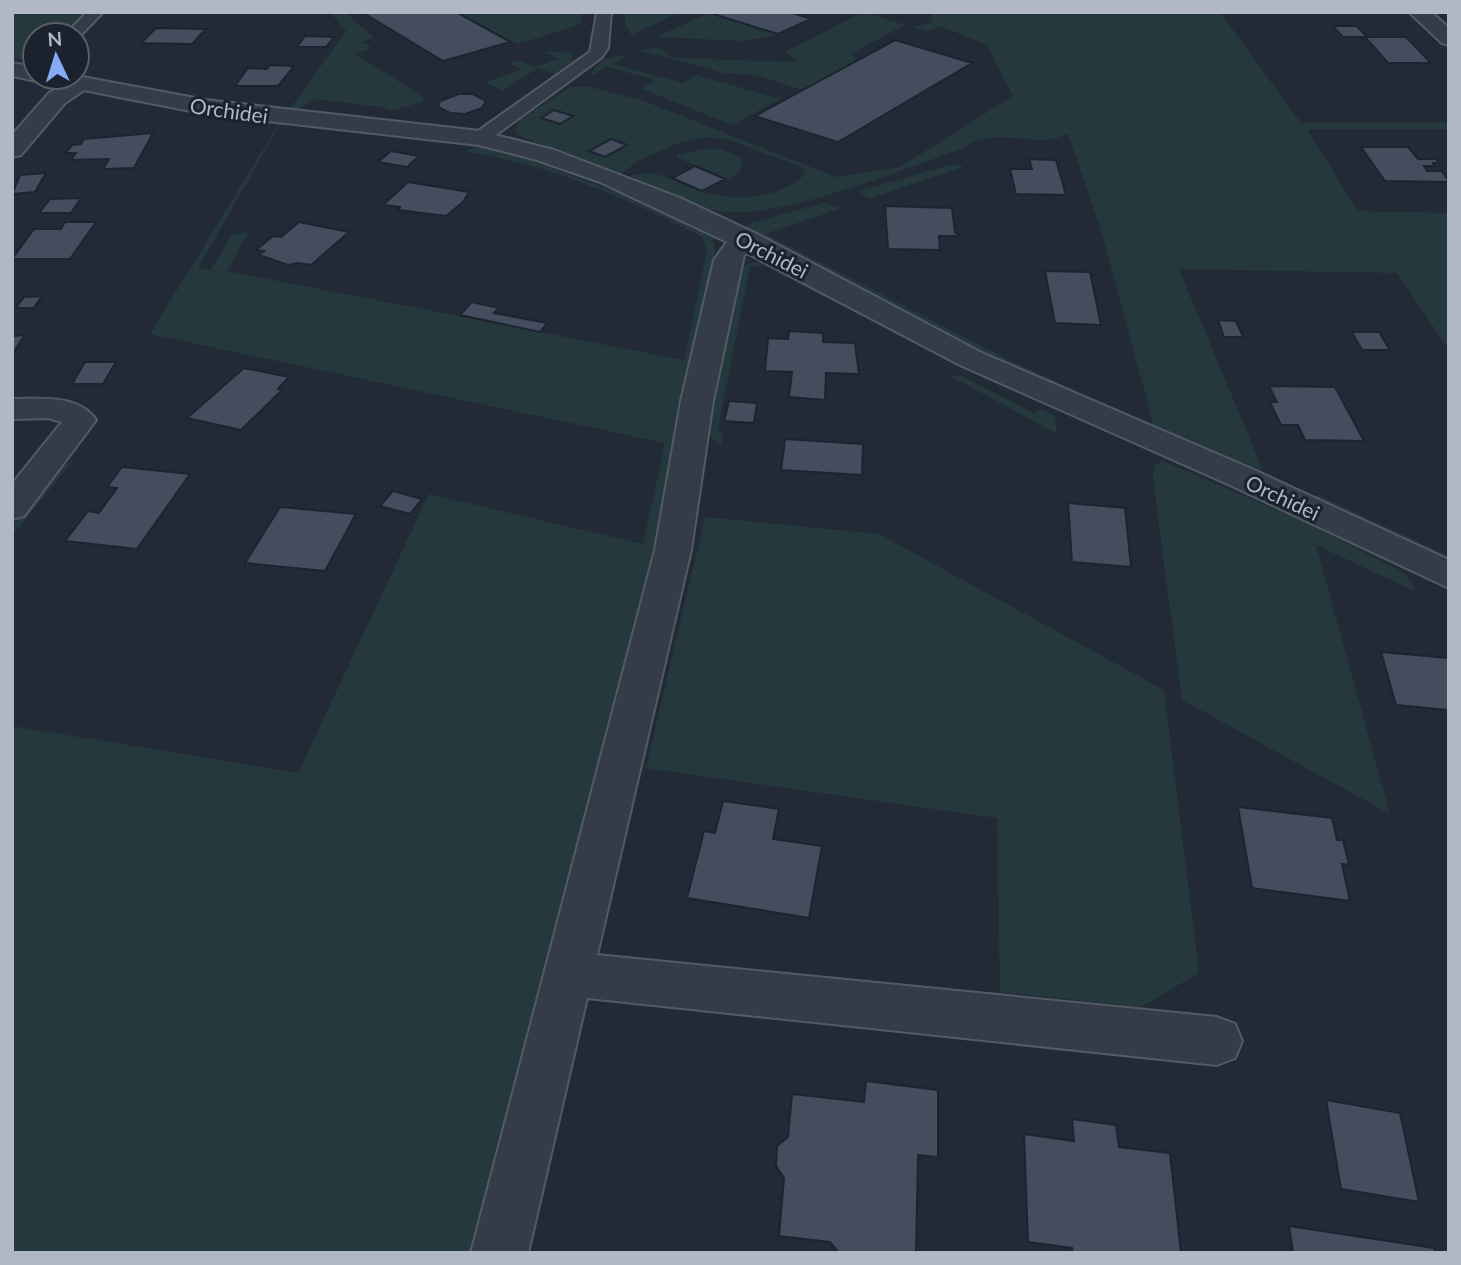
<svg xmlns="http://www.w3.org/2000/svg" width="1461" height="1265" font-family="Lato,sans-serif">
<rect width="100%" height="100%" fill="#222a38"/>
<path fill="#25383b" d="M 12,12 L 84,12 L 61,35 L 35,35 L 35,57 L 12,61 Z
M 330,12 L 346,12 L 374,38 L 362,42 L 372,48 L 355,54 L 424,97 L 422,102 L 390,111 L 382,107 L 314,99 L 298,110 L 290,109 L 346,31 Z
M 458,12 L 583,12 L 580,23 L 576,26 L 517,44 Z
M 625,12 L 681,12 L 631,35 L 625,24 Z
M 931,12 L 1220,12 L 1301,123 L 1449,122 L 1449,129 L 1307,129 L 1358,211 L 1449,213 L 1449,350 L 1397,273 L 1179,269 L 1262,468 L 1258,472 L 1032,376 L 744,229 L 751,223 L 824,203 L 842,208 L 765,234 L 1001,356 L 1154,427 L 1102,233 L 1068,134 C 1061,136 1053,140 1045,140 C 1019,141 984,129 962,149 C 902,169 784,218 725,212 C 699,210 655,188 629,179 L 632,175 C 662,168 675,184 703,192 C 735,202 780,199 805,174 L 802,167 L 729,140 L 704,137 L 678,143 L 638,161 L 620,175 L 518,135 L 515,131 L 520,120 L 571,87 L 590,87 L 644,101 L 836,177 L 900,167 L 1013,96 L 987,45 L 940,26 L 928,31 L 913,27 L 932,22 Z
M 709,13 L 778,35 L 743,41 L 656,37 Z
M 869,14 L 905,25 L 850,54 L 857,60 L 802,90 L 755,75 L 724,73 L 638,50 L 660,48 L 673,58 L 798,62 L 785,52 L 857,15 Z
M 563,51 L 571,54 L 573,61 L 555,74 L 538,68 L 502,91 L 485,82 L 521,70 L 509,63 L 519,60 L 533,67 L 559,59 L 546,52 Z
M 617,56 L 625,56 L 613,64 L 683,83 L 696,75 L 781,99 L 732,125 L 642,89 L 655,80 L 607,67 L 593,75 L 591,72 L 603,60 Z
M 114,96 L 282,121 L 198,268 L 211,270 L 231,235 L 248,232 L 227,271 L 684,360 L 707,251 L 702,237 C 629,199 548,164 466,152 L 478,145 L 515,154 L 666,211 L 707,231 L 713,238 L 715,249 L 660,547 L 478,1253 L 12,1253 L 12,726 L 298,773 L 429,494 L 643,544 L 665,443 L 150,334 L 278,125 L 110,99 Z
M 702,149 L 719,149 L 741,157 L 743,163 L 740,171 L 729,179 L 678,158 L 677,155 Z
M 953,164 L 964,167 L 869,199 L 859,191 Z
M 761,261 L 770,264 L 937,351 L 934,353 L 763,265 L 750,267 L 718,429 L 723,435 L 721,447 L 710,436 L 709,425 L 736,288 L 744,265 Z
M 960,375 L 1034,413 L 1041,409 L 1055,416 L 1057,434 L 950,376 Z
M 76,457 L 12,536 L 12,527 L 60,469 Z
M 1163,461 L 1303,521 L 1401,571 L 1412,582 L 1414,591 L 1316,545 L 1390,814 L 1182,700 L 1153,479 L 1154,465 Z
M 1318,495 L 1449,556 L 1449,564 L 1315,498 Z
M 705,517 L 879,534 L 1164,690 L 1199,973 L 1141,1007 L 1000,992 L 997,818 L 646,768 Z"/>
<path fill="#434d5d" stroke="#1d2430" stroke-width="2" d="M 362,12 L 456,12 L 510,42 L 443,61 Z
M 790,12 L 811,19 L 778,34 L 710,13 Z
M 1333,26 L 1357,26 L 1367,37 L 1343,37 Z
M 156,28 L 206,29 L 192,44 L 141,43 Z
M 305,36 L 334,37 L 326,47 L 297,47 Z
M 1365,37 L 1406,37 L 1431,63 L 1388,63 Z
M 895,40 L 972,63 L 838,142 L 755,116 Z
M 270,65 L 294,66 L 278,86 L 235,86 L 248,68 L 267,69 Z
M 459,94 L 473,94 L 486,101 L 482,108 L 465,114 L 450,113 L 438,107 L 440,101 Z
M 554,110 L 573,116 L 560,124 L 541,118 Z
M 153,133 L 134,168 L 103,169 L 109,159 L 71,160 L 76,153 L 66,153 L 72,145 L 81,144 L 84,139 Z
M 611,139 L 627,145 L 605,157 L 589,151 Z
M 1361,147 L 1408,147 L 1418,159 L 1436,159 L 1440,163 L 1433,163 L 1435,166 L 1424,166 L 1427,171 L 1442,171 L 1449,182 L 1385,181 Z
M 391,151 L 419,156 L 407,167 L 378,162 Z
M 1029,159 L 1056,160 L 1066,195 L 1016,194 L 1010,169 L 1032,169 Z
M 695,166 L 725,179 L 702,191 L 672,178 Z
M 46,173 L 35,192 L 12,194 L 20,175 Z
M 408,182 L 469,192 L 463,202 L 446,216 L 398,210 L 400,207 L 383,205 Z
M 81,198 L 71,213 L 39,213 L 50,199 Z
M 885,206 L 952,208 L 955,232 L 960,236 L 939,236 L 940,250 L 888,249 Z
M 65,222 L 96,222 L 70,259 L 12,259 L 34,229 L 61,229 Z
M 299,222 L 349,232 L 311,265 L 297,263 L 288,265 L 259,255 L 264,251 L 256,250 L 273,236 L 281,237 Z
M 1045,271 L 1090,272 L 1101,325 L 1055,323 Z
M 42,296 L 34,308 L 16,308 L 24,297 Z
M 472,302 L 499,308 L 494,313 L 547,323 L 540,332 L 460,315 Z
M 1218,320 L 1236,321 L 1243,337 L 1224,337 Z
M 789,331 L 823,333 L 823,342 L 855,343 L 859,374 L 826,373 L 825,400 L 789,397 L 792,372 L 765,371 L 768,338 L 788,339 Z
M 1352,332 L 1379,332 L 1390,350 L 1362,350 Z
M 25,335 L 12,354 L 12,336 Z
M 85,362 L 116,362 L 103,384 L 72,384 Z
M 244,368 L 289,377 L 278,389 L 282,390 L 241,430 L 187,418 Z
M 1269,386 L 1335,387 L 1364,441 L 1305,440 L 1298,425 L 1281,425 L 1270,402 L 1277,402 Z
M 729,401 L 757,403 L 754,423 L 724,421 Z
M 785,439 L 863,444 L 862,475 L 781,470 Z
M 122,467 L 190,474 L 137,549 L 65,541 L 88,511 L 99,513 L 117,488 L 107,487 Z
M 393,491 L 422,499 L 410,514 L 380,506 Z
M 1068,503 L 1125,508 L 1131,567 L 1072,562 Z
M 280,507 L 356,514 L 325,571 L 245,563 Z
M 1381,652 L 1449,658 L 1449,710 L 1396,705 Z
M 723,801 L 779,809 L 773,839 L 822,846 L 809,918 L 687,898 L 704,831 L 715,833 Z
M 1238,807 L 1332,818 L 1337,840 L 1343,840 L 1349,865 L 1342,864 L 1350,901 L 1252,888 Z
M 866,1081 L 938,1090 L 938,1157 L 918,1155 L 916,1253 L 839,1253 L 830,1242 L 779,1236 L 784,1178 L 776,1166 L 777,1146 L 788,1137 L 792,1094 L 864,1102 Z
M 1326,1100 L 1400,1113 L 1419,1202 L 1341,1189 Z
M 1072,1119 L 1116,1125 L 1119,1147 L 1170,1153 L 1181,1253 L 1073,1253 L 1072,1248 L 1028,1242 L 1024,1134 L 1074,1141 Z
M 1289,1226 L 1434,1248 L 1435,1253 L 1293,1253 Z"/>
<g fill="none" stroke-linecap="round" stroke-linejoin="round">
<g stroke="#535a67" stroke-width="4">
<path id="service" d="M 87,12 L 103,12 L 78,38 L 77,35 L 65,35 Z
M 597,12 L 611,12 L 608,48 L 601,58 L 486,142 L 474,142 L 471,138 L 474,134 L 590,52 Z"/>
</g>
<g stroke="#535a67" stroke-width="4">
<path id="minor" d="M 1409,12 L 1431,12 L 1449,28 L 1449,45 L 1442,43 Z
M 12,63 L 35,67 L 35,77 L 77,76 L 206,100 L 480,131 L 554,150 L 680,198 L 757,234 L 982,353 L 1254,470 L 1449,560 L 1449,588 L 1230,485 L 960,365 L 747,253 L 744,255 L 713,401 L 691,550 L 597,955 L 1217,1017 L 1235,1024 L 1242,1041 L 1235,1058 L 1217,1065 L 587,998 L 528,1253 L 471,1253 L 655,550 L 681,401 L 714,260 L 727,242 L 600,182 L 537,160 L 479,145 L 206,114 L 84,90 L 65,103 L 21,155 L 12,157 L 12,135 L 49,93 L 61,86 L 12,76 Z
M 12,399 C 40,399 78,394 96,420 L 24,516 L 12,519 L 12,484 L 62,422 L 48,418 L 12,419 Z"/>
</g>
<use href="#service" fill="#353c49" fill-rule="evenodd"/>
<use href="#minor" fill="#353c49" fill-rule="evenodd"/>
</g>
<g text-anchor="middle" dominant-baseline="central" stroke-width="6" stroke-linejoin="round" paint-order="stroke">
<g font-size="21" fill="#b0b7c5" stroke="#1b222e">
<text transform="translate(229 110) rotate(8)">Orchidei</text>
<text transform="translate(772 254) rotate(27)">Orchidei</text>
<text transform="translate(1283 497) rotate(25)">Orchidei</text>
</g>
</g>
<rect width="1461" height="1265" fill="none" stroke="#b0b7c5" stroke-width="28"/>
<g transform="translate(56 56) rotate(356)"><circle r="33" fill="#1b222e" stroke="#575e6a" stroke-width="2"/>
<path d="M0-5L12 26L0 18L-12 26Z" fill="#86abf4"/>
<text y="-10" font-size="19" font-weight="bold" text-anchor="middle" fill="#b0b7c5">N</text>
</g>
</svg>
